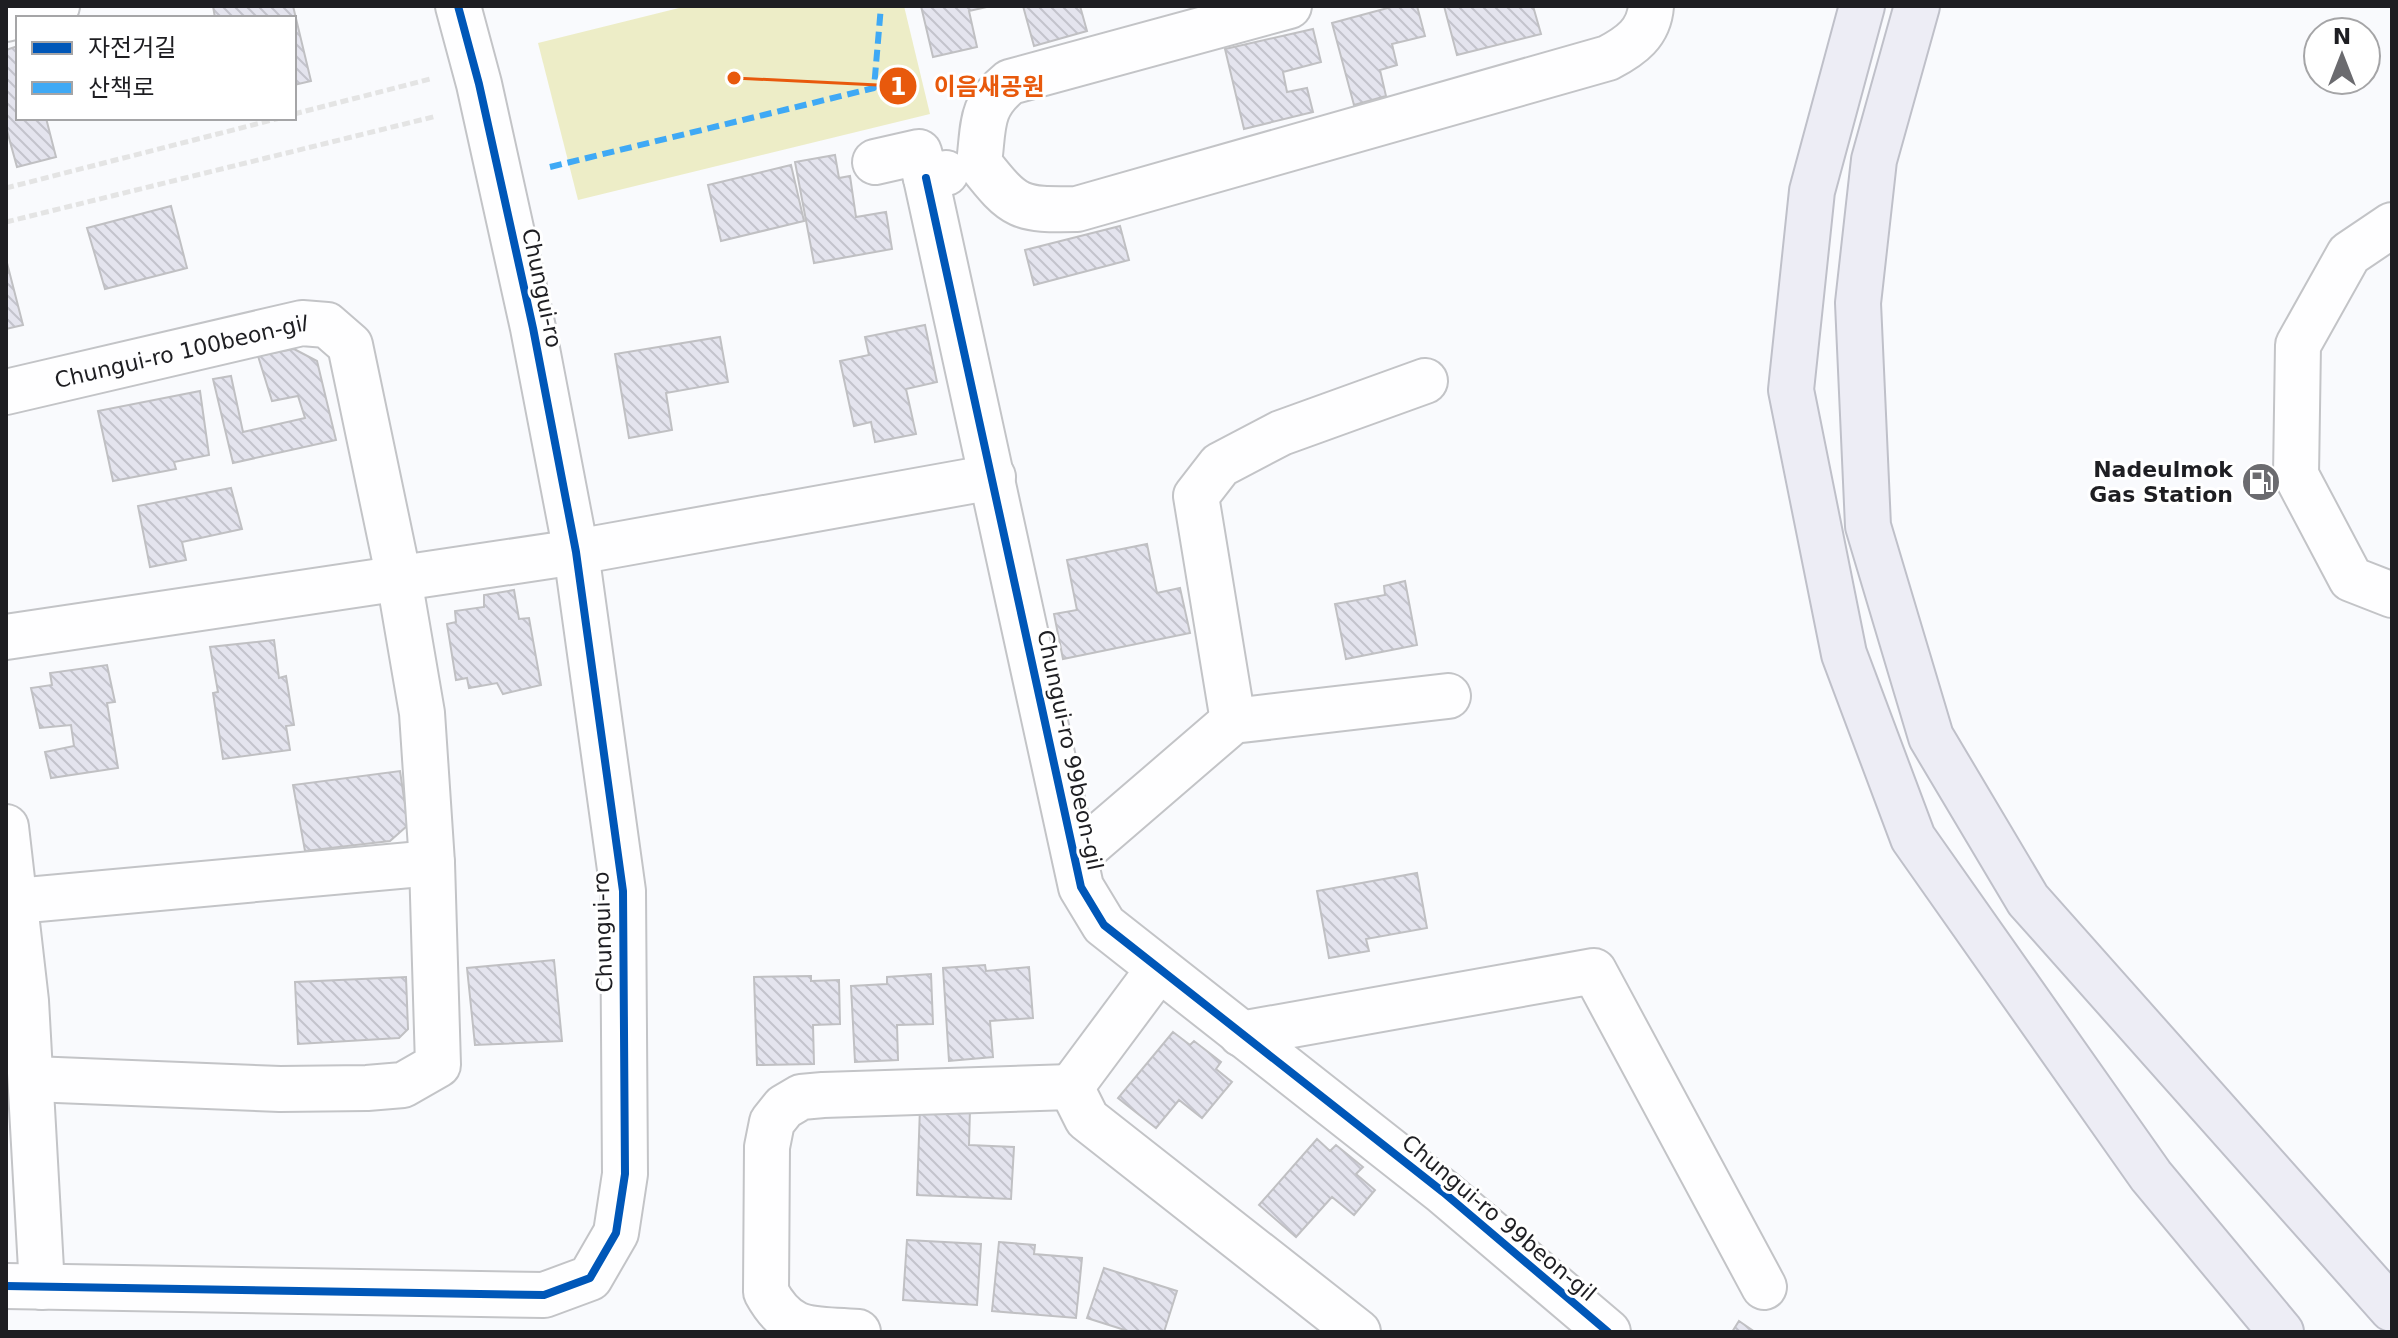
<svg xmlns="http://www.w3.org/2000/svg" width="2398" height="1338" font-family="'DejaVu Sans','Noto Sans KR',sans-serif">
<defs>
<pattern id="building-back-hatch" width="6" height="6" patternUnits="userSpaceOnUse" patternTransform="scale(2)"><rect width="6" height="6" fill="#e4e4ee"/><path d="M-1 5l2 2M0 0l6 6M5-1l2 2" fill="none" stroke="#c3c3cc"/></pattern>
</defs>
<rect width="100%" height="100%" fill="#f9fafd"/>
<path fill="#ededc7" d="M 687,6 L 904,6 L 930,114 L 578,200 L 538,43 Z"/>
<path fill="url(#building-back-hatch)" stroke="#c0c0c3" stroke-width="2" d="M 213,6 L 293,6 L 311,81 L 294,85 L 294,18 L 215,18 Z
M 921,6 L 991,6 L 969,11 L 977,47 L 933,57 Z
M 1023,6 L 1080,6 L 1087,31 L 1034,46 Z
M 1395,6 L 1417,6 L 1425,36 L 1392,44 L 1397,65 L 1380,70 L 1386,96 L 1354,105 L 1332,23 Z
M 1444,6 L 1533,6 L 1541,34 L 1457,55 Z
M 1313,29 L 1321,62 L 1283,72 L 1287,92 L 1307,88 L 1313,112 L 1244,129 L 1225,49 Z
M 18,46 L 18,118 L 46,118 L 56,157 L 17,167 L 6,127 L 6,50 Z
M 835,155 L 839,178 L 850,176 L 856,217 L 886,212 L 892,249 L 814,263 L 795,162 Z
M 791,165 L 804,221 L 721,241 L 708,185 Z
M 171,206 L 187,268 L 105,289 L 87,228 Z
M 1120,226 L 1129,260 L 1034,285 L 1025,250 Z
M 6,259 L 23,325 L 6,329 Z
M 925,325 L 937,382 L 906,389 L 916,434 L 875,442 L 871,422 L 854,426 L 840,361 L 869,355 L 865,337 Z
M 720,337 L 728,382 L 666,393 L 672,430 L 629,438 L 615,354 Z
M 294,349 L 317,361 L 336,440 L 233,463 L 213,379 L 231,376 L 243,432 L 305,418 L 298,396 L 272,401 L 258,356 Z
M 200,391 L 209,455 L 174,462 L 176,469 L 113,481 L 98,411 Z
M 231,488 L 242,529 L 182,542 L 186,560 L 150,567 L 138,506 Z
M 1147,544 L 1157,593 L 1180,588 L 1190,633 L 1063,659 L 1054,614 L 1077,610 L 1067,560 Z
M 1405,581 L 1417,645 L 1346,659 L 1335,604 L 1385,595 L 1384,586 Z
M 514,590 L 519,619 L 529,618 L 541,685 L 503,694 L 497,683 L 469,688 L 467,678 L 456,680 L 447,624 L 456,622 L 455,611 L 484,607 L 484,595 Z
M 274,640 L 279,678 L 286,676 L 294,725 L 286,726 L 290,750 L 223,759 L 213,693 L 218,692 L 210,647 Z
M 107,665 L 115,702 L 107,703 L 118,768 L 51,778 L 45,752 L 74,746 L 71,725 L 40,728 L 31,688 L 52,685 L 50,673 Z
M 400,771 L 408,825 L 390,841 L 305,851 L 293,785 Z
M 1417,873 L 1427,928 L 1366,939 L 1369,951 L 1329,958 L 1317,891 Z
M 554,960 L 562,1041 L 475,1045 L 467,968 Z
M 985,965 L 986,971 L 1029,967 L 1033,1018 L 990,1021 L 993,1057 L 949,1061 L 943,968 Z
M 931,974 L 933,1024 L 897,1025 L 898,1060 L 855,1062 L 851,986 L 887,984 L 887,977 Z
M 811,976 L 811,981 L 839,980 L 840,1024 L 813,1025 L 814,1064 L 757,1065 L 754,977 Z
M 406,977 L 408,1029 L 399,1038 L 298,1044 L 295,982 Z
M 1173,1032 L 1190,1045 L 1194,1041 L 1221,1062 L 1216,1069 L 1232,1082 L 1202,1118 L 1179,1100 L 1156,1128 L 1118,1098 Z
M 920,1107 L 970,1109 L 969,1145 L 1014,1147 L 1011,1199 L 917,1195 Z
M 1317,1139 L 1330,1151 L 1336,1145 L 1363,1167 L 1356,1174 L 1375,1190 L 1354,1215 L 1332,1197 L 1296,1237 L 1259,1205 Z
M 907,1240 L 981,1244 L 977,1305 L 903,1300 Z
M 999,1242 L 1035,1245 L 1034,1254 L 1082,1258 L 1076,1318 L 992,1311 Z
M 1104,1268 L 1177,1291 L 1164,1332 L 1131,1332 L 1087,1318 Z
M 1739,1321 L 1755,1332 L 1732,1332 Z"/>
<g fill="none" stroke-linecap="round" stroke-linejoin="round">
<g stroke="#c3c4c7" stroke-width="48">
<g id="minor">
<path d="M 1289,6 L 1010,82 C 979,107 984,126 979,163 C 1015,209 1019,210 1077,209 L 1608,58 C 1631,46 1649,33 1651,6"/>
<path d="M 6,19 L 57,6"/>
<path d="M 875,162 L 919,152 L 926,178 L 946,173"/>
<path d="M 926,178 L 1081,887 L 1104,925 L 1443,1192 L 1608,1332"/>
<path d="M 2392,225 L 2349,254 L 2298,345 L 2296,475 L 2351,579 L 2392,595"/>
<path id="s1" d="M 6,392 L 302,323 L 327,325 L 350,345 L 399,579 L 422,713 L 432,863 L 438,1065 L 403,1085 L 367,1088 L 280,1089 L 32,1079"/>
<path d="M 6,637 L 576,552 L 993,477"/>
<path d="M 1233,721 L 1196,496 L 1220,465 L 1281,433 L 1425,381"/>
<path d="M 6,827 L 26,1001 L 42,1287"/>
<path d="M 1075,857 L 1233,721 L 1448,696"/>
<path d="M 16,901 L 432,863"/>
<path d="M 1241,1034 L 1594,971 L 1764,1287"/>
<path d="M 1071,1087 L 1087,1119 L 1358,1332"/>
<path d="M 1071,1087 L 1158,970"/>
<path d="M 6,1286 L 544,1295 L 590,1278 L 616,1233 L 625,1174 L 623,891 L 576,552 L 533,328 L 479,84 L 458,6"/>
<path d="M 858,1332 C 813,1328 790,1336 766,1292 L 767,1147 L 772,1122 L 784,1107 L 801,1097 L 823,1095 L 1071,1087"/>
</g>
</g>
<g stroke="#bfc0c9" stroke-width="48">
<path id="highway" d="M 1862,6 L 1812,191 L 1791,390 L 1844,654 L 1913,838 L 2151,1176 L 2281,1332
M 1917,6 L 1874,160 L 1858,303 L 1868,526 L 1931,737 L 2028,900 L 2392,1309"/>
</g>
<path stroke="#e4e4e4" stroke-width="5" stroke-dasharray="8 4" stroke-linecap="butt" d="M 294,114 L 430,79
M 6,188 L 280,118
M 6,222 L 437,116"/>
<use href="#minor" stroke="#fefeff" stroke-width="44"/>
<use href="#highway" stroke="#ededf5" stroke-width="44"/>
<path stroke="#3fa9f5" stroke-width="6" stroke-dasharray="12 6" stroke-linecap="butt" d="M 550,167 L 874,88 L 881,6"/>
<g stroke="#fff" stroke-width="13">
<path id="cycleway" d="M 926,178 L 1081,887 L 1104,925 L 1443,1192 L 1608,1332
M 6,1286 L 544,1295 L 590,1278 L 616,1233 L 625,1174 L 623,891 L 576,552 L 533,328 L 479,84 L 458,6"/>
</g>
<use href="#cycleway" stroke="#0057b8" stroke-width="8"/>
</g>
<defs>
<g id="fuel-disc" transform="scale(2)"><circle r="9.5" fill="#6b6b6f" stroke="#fff"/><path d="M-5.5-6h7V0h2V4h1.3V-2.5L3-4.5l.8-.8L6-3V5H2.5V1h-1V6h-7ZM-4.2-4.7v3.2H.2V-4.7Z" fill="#fff"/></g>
</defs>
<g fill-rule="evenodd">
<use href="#fuel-disc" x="2261" y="482"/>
</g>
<g text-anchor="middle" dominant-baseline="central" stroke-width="6" stroke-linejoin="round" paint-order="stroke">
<g font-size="22" fill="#1e1e22" stroke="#fff">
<text transform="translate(542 288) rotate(78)">Chungui-ro</text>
<text stroke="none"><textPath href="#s1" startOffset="180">Chungui-ro 100beon-gil</textPath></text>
<text transform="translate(1070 750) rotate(78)">Chungui-ro 99beon-gil</text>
<text transform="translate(603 932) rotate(-92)">Chungui-ro</text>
<text transform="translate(1499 1218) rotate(40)">Chungui-ro 99beon-gil</text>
</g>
<g font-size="22" font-weight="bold" fill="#1e1e22" stroke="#fff" text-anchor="end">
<text x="2233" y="469">Nadeulmok<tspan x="2233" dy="25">Gas Station</tspan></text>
</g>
</g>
<path fill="none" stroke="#e8590c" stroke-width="3" d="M734 78L898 86"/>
<g fill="#e8590c" stroke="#fff" stroke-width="3">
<circle cx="734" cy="78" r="8"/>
<circle cx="898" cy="86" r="20"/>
</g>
<g font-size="24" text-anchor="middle" font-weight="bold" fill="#fff">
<text x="898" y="95">1</text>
</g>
<g font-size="24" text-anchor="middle" font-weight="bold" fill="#e8590c" stroke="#fff" stroke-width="6" stroke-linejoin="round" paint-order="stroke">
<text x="989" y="95">이음새공원</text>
</g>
<rect width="2398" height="1338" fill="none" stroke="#1e1e22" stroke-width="16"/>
<rect x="16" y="16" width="280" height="104" fill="#ffffff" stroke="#a5a5a7" stroke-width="2"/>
<rect x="32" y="42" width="40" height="12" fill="#0057b8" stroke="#a5a5a7" stroke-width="2"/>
<text x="88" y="56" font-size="24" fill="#1e1e22">자전거길</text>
<rect x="32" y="82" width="40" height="12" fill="#3fa9f5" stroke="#a5a5a7" stroke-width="2"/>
<text x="88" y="96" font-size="24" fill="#1e1e22">산책로</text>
<g transform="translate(2342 56)"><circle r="38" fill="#ffffff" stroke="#a5a5a7" stroke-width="2"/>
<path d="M0-6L14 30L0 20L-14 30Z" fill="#6b6b6f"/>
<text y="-12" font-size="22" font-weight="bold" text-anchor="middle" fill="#1e1e22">N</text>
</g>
</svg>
